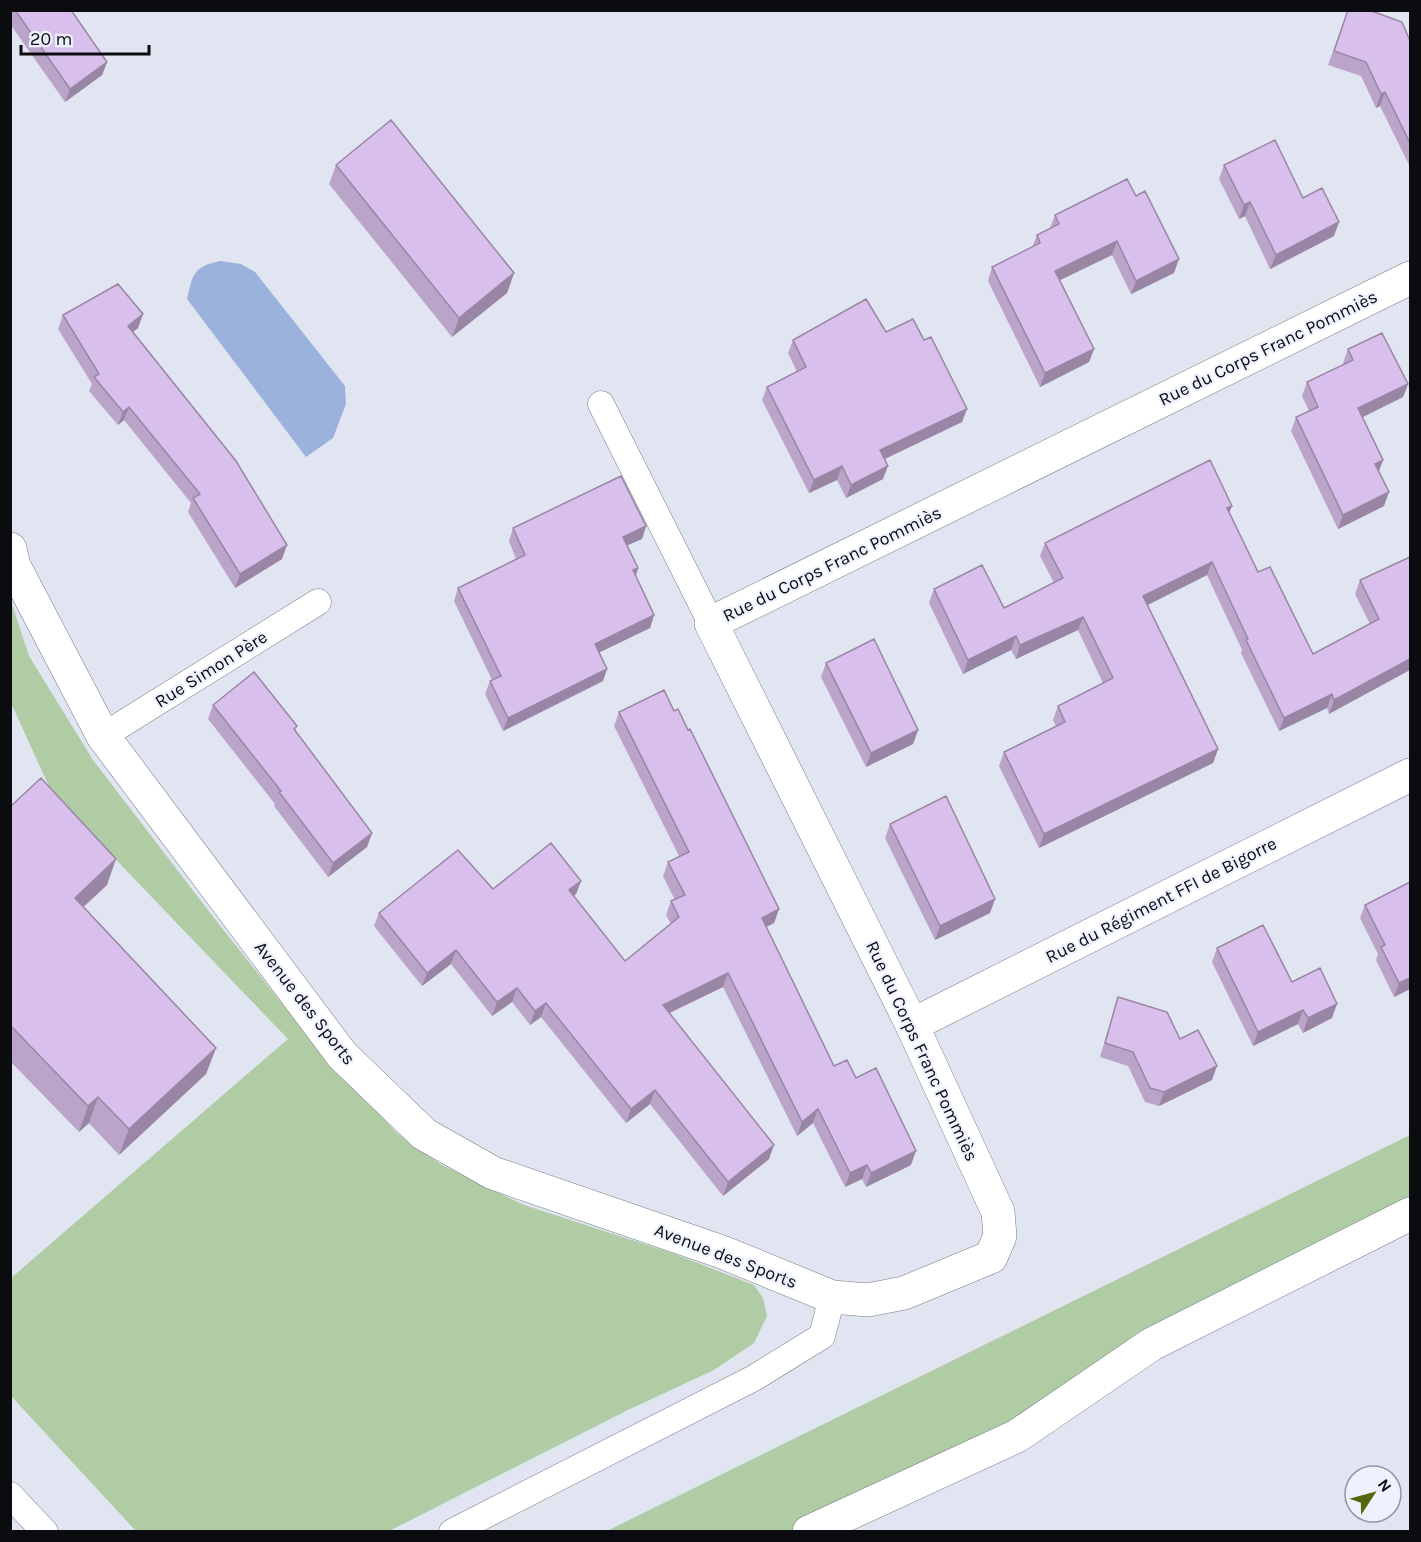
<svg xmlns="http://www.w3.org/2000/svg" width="1421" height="1542" font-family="Karla,sans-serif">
<rect width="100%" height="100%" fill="#e1e5f1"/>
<path fill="#afcca4" d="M 10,598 L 29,656 L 93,760 L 214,918 L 325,1058 L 398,1134 L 440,1164 L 524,1205 L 672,1253 L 754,1285 L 763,1298 L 767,1316 L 754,1343 L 714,1370 L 628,1410 L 389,1531 L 136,1531 L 11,1396 L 11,1278 L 288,1039 L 52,793 L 11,703 Z
M 1410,1135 L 1410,1226 L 1200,1331 L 848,1531 L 605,1532 Z"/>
<path fill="#9bb2dc" d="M 220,261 L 241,264 L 255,272 L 345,386 L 346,404 L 333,438 L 306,457 L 187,299 C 193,274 193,267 220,261 Z"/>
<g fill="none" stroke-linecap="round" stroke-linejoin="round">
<g stroke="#777b85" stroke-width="27">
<path id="lane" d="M 601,404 L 711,623
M 103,736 L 318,602
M 10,1495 L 45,1532
M 452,1532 L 754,1378 L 822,1336 L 832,1297"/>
</g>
<g stroke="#777b85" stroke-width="34">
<path id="street" d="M 10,549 L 14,566 L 103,736 L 342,1055 L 424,1134 L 493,1173 L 722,1252 L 832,1297 L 868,1300 L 904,1293 L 991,1257 L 1000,1236 L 998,1212 L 912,1025 L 711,623 L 1410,278
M 912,1025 L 1410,775
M 809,1532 L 1017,1436 L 1152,1344 L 1410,1214"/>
</g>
<use href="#lane" stroke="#fff" stroke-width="26"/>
<use href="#street" stroke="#fff" stroke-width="33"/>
</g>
<path fill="#bba4ca" d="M 10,10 L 71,10 L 107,62 L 102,75 L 65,102 L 10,24 Z
M 1348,10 L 1410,41 L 1410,167 L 1380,106 L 1376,108 L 1361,76 L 1328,65 Z
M 336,165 L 514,273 L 507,293 L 452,337 L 329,184 Z
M 1224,165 L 1303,198 L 1334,236 L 1270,269 L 1245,216 L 1239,219 L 1219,179 Z
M 1127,179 L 1174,273 L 1131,294 L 1112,255 L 1060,280 L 1094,349 L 1089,362 L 1040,387 L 988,281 L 992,267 L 1032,248 L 1037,235 L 1050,228 L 1055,215 Z
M 143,314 L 138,328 L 133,332 L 282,559 L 235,588 L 188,512 L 191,503 L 124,420 L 118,425 L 89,391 L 92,384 L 58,329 L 63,315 Z
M 886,332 L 962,422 L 885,459 L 883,479 L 846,498 L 837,480 L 809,493 L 762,400 L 767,387 L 797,372 L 788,353 L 793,340 Z
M 1348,349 L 1408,384 L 1403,397 L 1362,417 L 1379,471 L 1384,506 L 1338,529 L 1291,431 L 1296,417 L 1309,411 L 1302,396 L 1307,382 L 1344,364 L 1343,363 Z
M 1229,513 L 1258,572 L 1313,654 L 1370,624 L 1355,594 L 1360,580 L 1410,557 L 1329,714 L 1327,708 L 1279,731 L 1241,653 L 1242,650 L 1207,575 L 1147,605 L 1218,749 L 1213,763 L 1039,848 L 999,766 L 1004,752 L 1056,726 L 1053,720 L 1058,706 L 1103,683 L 1078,630 L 1016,659 L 1011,650 L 963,674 L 929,603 L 934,589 L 1004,608 L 1054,583 L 1040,556 L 1045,543 Z
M 646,526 L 642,539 L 627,545 L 638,568 L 636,576 L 654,615 L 650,628 L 599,652 L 607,669 L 603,681 L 503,731 L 485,694 L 490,681 L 492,680 L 454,601 L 458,588 L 516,559 L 509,541 L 513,528 Z
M 826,663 L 918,730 L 913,744 L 866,767 L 821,677 Z
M 213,705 L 297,726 L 295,731 L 372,833 L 367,847 L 328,877 L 274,806 L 275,804 L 208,719 Z
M 674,711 L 779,909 L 774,923 L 766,927 L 834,1066 L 856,1078 L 911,1165 L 866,1187 L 862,1179 L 845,1187 L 813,1123 L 797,1136 L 723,987 L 670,1013 L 769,1159 L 723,1196 L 650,1104 L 626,1123 L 541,1017 L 530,1025 L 512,1002 L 492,1016 L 451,964 L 422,986 L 374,926 L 379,913 L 493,889 L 581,881 L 576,894 L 573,896 L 625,961 L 671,924 L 666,915 L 671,901 L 675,900 L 663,876 L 668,862 L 679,856 L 614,726 L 619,712 Z
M 10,807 L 107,885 L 83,907 L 216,1048 L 206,1074 L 119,1155 L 89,1123 L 79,1132 L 10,1061 Z
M 890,824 L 995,899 L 990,913 L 935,940 L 885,838 Z
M 1410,882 L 1410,989 L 1394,997 L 1376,960 L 1378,954 L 1360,918 L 1365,905 Z
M 1217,948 L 1292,982 L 1332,1018 L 1303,1033 L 1298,1024 L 1253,1046 L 1212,962 Z
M 1118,997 L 1180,1039 L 1212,1080 L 1159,1106 L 1145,1102 L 1128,1066 L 1100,1057 Z"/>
<path fill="#9886a4" d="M 107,62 L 102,75 L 65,102 L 70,89 Z
M 1385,92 L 1380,106 L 1376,108 L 1381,94 Z
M 1250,202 L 1245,216 L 1239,219 L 1244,205 Z
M 1339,222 L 1334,236 L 1270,269 L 1276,255 Z
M 1117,241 L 1112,255 L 1050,285 L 1055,271 Z
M 1179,259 L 1174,273 L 1131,294 L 1136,281 Z
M 514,273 L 507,293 L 452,337 L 459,318 Z
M 143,314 L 138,328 L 123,339 L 128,326 Z
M 1094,349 L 1089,362 L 1040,387 L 1045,373 Z
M 1408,384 L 1403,397 L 1353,422 L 1358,408 Z
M 129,407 L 124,420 L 118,425 L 123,412 Z
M 967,409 L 962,422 L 876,463 L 880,450 Z
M 1383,460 L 1378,474 L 1375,464 Z
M 842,466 L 837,480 L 809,493 L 814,480 Z
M 888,466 L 883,479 L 846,498 L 851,485 Z
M 1389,492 L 1384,506 L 1338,529 L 1343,515 Z
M 1232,506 L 1227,519 L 1227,508 Z
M 646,526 L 642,539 L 619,549 L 623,537 Z
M 287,545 L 282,559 L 235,588 L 240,574 Z
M 1212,562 L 1207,575 L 1138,610 L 1143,596 Z
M 638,568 L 634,581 L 633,570 Z
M 654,615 L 650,628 L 590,657 L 595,644 Z
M 1083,617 L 1078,630 L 1016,659 L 1020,645 Z
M 1016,636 L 1011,650 L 963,674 L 968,660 Z
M 1410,659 L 1410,670 L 1329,714 L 1334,700 Z
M 607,669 L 603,681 L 503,731 L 508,718 Z
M 1332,694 L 1327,708 L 1279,731 L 1284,718 Z
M 918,730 L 913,744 L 866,767 L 871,753 Z
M 1218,749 L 1213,763 L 1039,848 L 1044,834 Z
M 372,833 L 367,847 L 328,877 L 333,863 Z
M 116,859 L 107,885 L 65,924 L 75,898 Z
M 581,881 L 576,894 L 564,904 L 569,890 Z
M 995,899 L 990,913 L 935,940 L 940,926 Z
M 779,909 L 774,923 L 756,932 L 762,918 Z
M 456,950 L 451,964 L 422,986 L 427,973 Z
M 728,973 L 723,987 L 658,1018 L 663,1005 Z
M 1410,978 L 1410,989 L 1394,997 L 1399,983 Z
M 517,988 L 512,1002 L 492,1016 L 497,1002 Z
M 546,1003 L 541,1017 L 530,1025 L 535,1011 Z
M 1337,1004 L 1332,1018 L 1303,1033 L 1308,1018 Z
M 1303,1010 L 1298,1024 L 1253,1046 L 1258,1032 Z
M 216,1048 L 206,1074 L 119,1155 L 129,1129 Z
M 1217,1066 L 1212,1080 L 1159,1106 L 1164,1092 Z
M 655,1090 L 650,1104 L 626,1123 L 631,1109 Z
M 98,1097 L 89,1123 L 79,1132 L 88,1106 Z
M 818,1109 L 813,1123 L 797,1136 L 802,1122 Z
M 774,1145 L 769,1159 L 723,1196 L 728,1182 Z
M 916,1151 L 911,1165 L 866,1187 L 871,1173 Z
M 867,1165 L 862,1179 L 845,1187 L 850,1173 Z"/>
<path fill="#d9bfeb" stroke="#9886a4" stroke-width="1.5" d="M 15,10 L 71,10 L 107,62 L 70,89 Z
M 1348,10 L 1369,10 L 1402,22 L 1410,41 L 1410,143 L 1385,92 L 1381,94 L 1366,62 L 1334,51 Z
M 391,120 L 514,273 L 459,318 L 336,165 Z
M 1275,140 L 1303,198 L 1322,188 L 1339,222 L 1276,255 L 1250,202 L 1244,205 L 1224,165 Z
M 1127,179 L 1136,196 L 1145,191 L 1179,259 L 1136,281 L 1117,241 L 1055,271 L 1094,349 L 1045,373 L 992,267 L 1040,243 L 1037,235 L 1059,224 L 1055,215 Z
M 118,284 L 143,314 L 128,326 L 236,461 L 287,545 L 240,574 L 193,498 L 200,494 L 129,407 L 123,412 L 94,377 L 99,374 L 63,315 Z
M 866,299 L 886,332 L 913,319 L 924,340 L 931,337 L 967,409 L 880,450 L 888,466 L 851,485 L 842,466 L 814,480 L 767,387 L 806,367 L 793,340 Z
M 1382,333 L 1408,384 L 1358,408 L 1383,460 L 1375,464 L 1389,492 L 1343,515 L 1296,417 L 1318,407 L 1307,382 L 1353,360 L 1348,349 Z
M 1210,460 L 1232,506 L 1227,508 L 1258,572 L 1270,567 L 1313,654 L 1379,619 L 1360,580 L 1410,557 L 1410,659 L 1334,700 L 1332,694 L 1284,718 L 1246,640 L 1248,639 L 1212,562 L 1143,596 L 1218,749 L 1044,834 L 1004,752 L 1065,722 L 1058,706 L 1113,678 L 1083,617 L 1020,645 L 1016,636 L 968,660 L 934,589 L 982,565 L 1004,608 L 1063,578 L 1045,543 Z
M 621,476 L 646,526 L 623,537 L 638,568 L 633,570 L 654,615 L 595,644 L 607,669 L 508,718 L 490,681 L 501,676 L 458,588 L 525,555 L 513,528 Z
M 874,639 L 918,730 L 871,753 L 826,663 Z
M 254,672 L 297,726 L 294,729 L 372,833 L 333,863 L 279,792 L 281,791 L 213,705 Z
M 664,690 L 674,711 L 678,709 L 688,730 L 690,729 L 779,909 L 762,918 L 834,1066 L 847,1060 L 856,1078 L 876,1068 L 916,1151 L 871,1173 L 867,1165 L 850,1173 L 818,1109 L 802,1122 L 728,973 L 663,1005 L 774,1145 L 728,1182 L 655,1090 L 631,1109 L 546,1003 L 535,1011 L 517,988 L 497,1002 L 456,950 L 427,973 L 379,913 L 458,850 L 493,889 L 551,843 L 581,881 L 569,890 L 625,961 L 679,917 L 671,901 L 685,895 L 668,862 L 689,852 L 619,712 Z
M 41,778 L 116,859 L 75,898 L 216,1048 L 129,1129 L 98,1097 L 88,1106 L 10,1025 L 10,807 Z
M 946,796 L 995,899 L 940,926 L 890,824 Z
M 1410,882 L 1410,978 L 1399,983 L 1381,947 L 1385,945 L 1365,905 Z
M 1263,925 L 1292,982 L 1320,968 L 1337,1004 L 1308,1018 L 1303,1010 L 1258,1032 L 1217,948 Z
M 1118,997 L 1167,1012 L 1180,1039 L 1198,1030 L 1217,1066 L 1164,1092 L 1150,1088 L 1133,1052 L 1105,1043 Z"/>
<g text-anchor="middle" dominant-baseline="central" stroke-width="4.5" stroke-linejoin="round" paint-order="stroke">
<g font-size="18" fill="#0b0c10" stroke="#eef2fe">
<text transform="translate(1268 348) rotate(-26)">Rue du Corps Franc Pommiès</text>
<text transform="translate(832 564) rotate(-26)">Rue du Corps Franc Pommiès</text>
<text transform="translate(211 669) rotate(-32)">Rue Simon Père</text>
<text transform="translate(1161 900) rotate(-27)">Rue du Régiment FFI de Bigorre</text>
<text transform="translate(305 1003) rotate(52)">Avenue des Sports</text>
<text transform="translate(922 1051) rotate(65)">Rue du Corps Franc Pommiès</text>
<text transform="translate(726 1256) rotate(21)">Avenue des Sports</text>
</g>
</g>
<rect width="1421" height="1542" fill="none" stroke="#0b0c10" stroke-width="24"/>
<g transform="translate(1373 1494) rotate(54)"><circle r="28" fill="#eef2fe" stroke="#93969f" stroke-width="1.5"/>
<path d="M0-4.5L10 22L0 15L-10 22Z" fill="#57670f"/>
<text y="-9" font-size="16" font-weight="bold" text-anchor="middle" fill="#0b0c10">N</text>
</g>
<path d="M21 45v9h128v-9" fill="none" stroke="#0b0c10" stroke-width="3"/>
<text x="30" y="45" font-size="18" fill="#0b0c10" stroke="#eef2fe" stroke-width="4.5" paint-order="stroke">20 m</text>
</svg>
